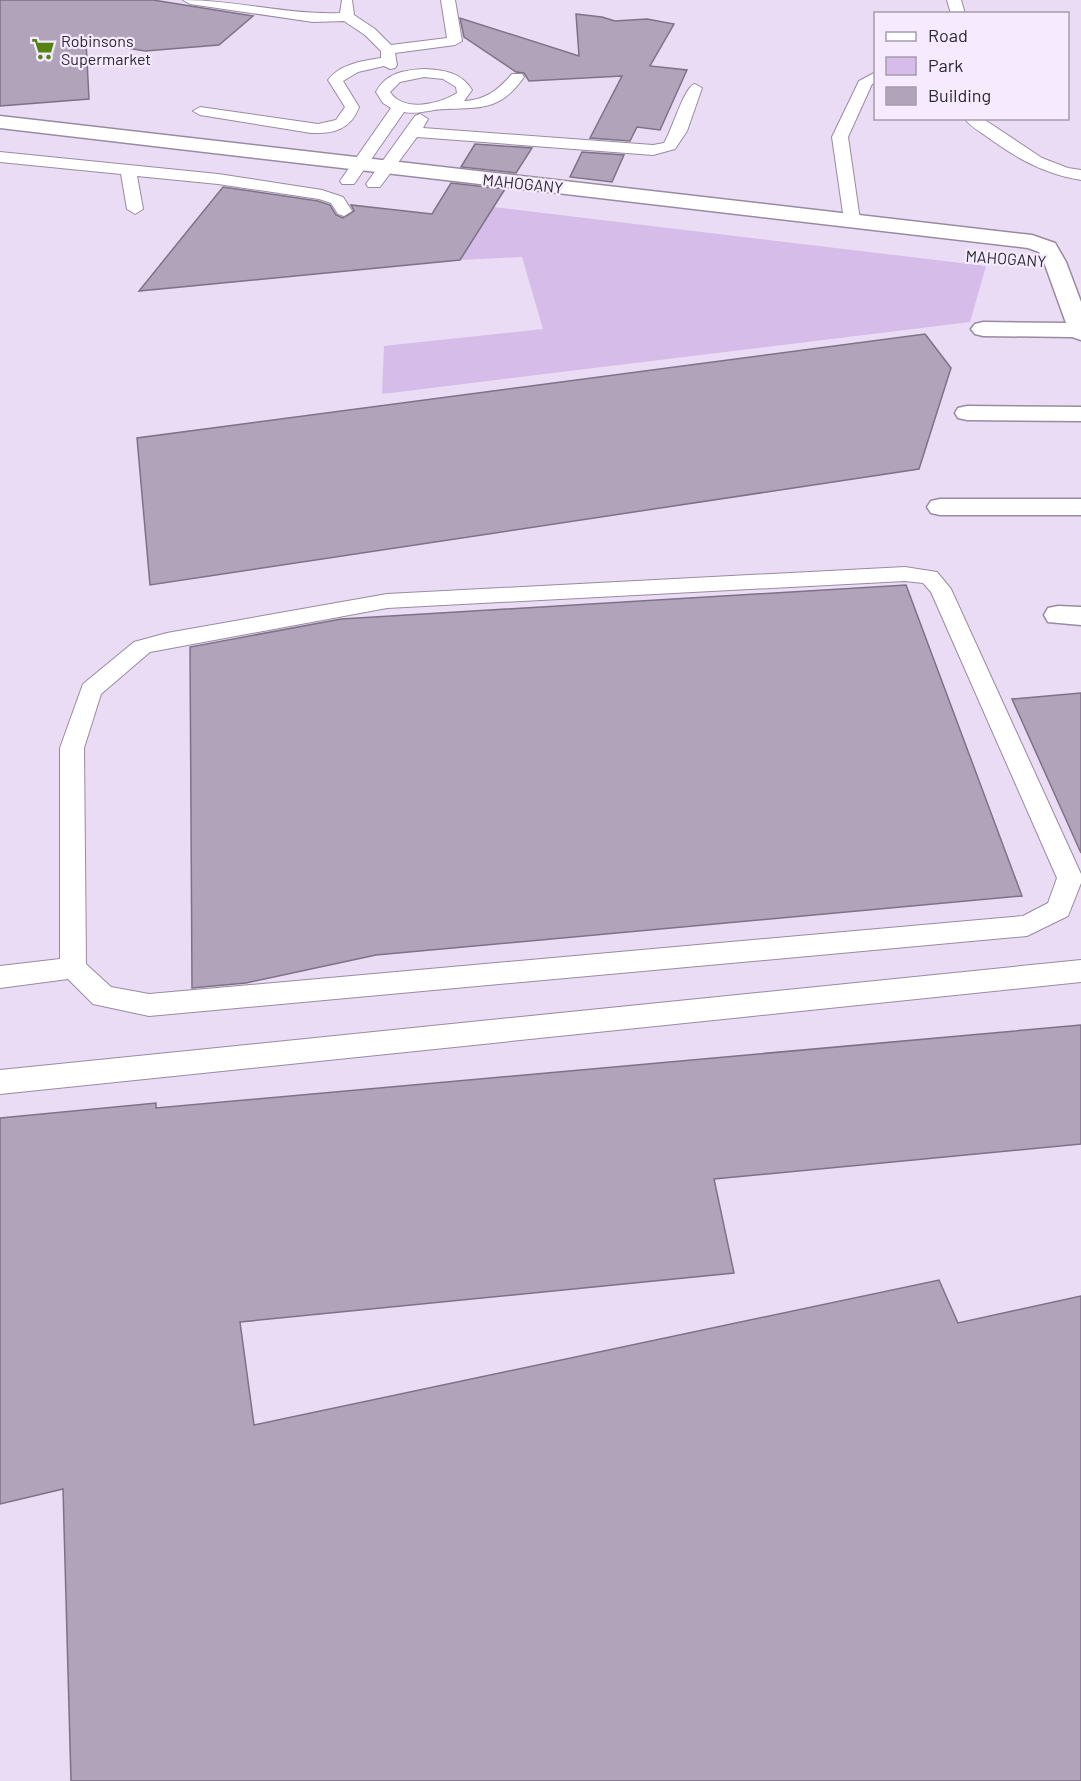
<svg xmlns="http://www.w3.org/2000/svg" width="1081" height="1781" font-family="Barlow,sans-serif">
<rect width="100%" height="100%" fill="#eadcf4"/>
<path fill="#d6bce9" d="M 493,207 L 986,266 L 970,322 L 382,394 L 384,346 L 543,329 L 522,257 L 460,260 Z"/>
<path fill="#b0a3ba" stroke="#7e7287" stroke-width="1.5" d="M 0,0 L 153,0 L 253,16 L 219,45 L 145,51 L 86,41 L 89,99 L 0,106 Z
M 576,14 L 602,17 L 615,21 L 647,19 L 674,24 L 650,66 L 687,70 L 660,130 L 637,127 L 630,141 L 590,138 L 622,76 L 529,81 L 524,73 L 516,72 L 464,37 L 460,18 L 579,56 Z
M 475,144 L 532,148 L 516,173 L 461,167 Z
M 582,152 L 624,155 L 612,182 L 570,177 Z
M 451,183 L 505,189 L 460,260 L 139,291 L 223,187 L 318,201 L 330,205 L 336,215 L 343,218 L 354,211 L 351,205 L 432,214 Z
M 925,334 L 951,368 L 919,469 L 150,585 L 137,438 Z
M 906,585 L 1022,896 L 376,955 L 246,983 L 192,988 L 190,647 L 341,619 Z
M 1081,693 L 1081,853 L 1012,699 Z
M 1081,1025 L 1081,1144 L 714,1179 L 734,1273 L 240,1322 L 254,1425 L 939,1280 L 958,1323 L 1081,1296 L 1081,1781 L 71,1781 L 63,1489 L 0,1504 L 0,1118 L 156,1103 L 156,1108 Z"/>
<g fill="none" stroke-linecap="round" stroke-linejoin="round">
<g stroke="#988ba1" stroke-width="2">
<path id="service" d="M 183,0 C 236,0 287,15 340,13 L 342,0 L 352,0 L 354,15 L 375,29 L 391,45 L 447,38 L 441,0 L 455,0 L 462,41 L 455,45 L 395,53 L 397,65 L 395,68 L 390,69 L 384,66 L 358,72 L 343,81 L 359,107 C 351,129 334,134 311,133 L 200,115 L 193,111 L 200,107 L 318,124 L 336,120 L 345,107 L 328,80 C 340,64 362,61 381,58 L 381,51 L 365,35 L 344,21 L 313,22 L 190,4 Z
M 947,0 L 961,0 L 965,14 L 951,14 Z
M 424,69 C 444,70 461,72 472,90 L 464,101 C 486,100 498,90 512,74 L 522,74 L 524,77 C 501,110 482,108 446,109 C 431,109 419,115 404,112 L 354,184 L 342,184 L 340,181 L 391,108 L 383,103 L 376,92 C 386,73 404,70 424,69 ZM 424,77 L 443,79 L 456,87 L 457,93 C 439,104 404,113 390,92 L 400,82 Z
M 876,72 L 876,82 L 872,84 L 848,137 L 860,220 L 852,225 L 844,220 L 832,137 L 859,81 Z
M 695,84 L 702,88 L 687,131 L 675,149 L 653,155 L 417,137 L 380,187 L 368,187 L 366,184 L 415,116 L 420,114 L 428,119 L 423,128 L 653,145 L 664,143 C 672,131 684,86 695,84 Z
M 964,118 L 982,118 L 1042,158 L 1068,168 L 1081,170 L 1081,180 C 1044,174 1016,158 986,136 C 979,131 970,126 964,118 Z
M 0,152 L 218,174 L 322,190 L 343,197 L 352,211 L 344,216 L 338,214 L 331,203 L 319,199 L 218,184 L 137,176 L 143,209 L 135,214 L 127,209 L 121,174 L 0,162 Z
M 905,567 L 937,572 L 951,589 L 1081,874 L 1081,883 L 1068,916 L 1027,936 L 149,1016 L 93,1004 L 68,979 L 0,988 L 0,966 L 60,959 L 60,748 L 83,684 L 134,642 L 167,633 L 387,594 ZM 905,581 L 923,583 L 931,592 L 1057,878 L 1048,903 L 1023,916 L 149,994 L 111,987 L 86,964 L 84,748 L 101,694 L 150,652 L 387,608 Z
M 1081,960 L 1081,982 L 0,1094 L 0,1070 Z"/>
</g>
<g stroke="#988ba1" stroke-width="3">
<path id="minor" d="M 0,116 L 1032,235 L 1055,243 L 1066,262 L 1081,302 L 1081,340 L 1072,337 L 983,336 L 975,334 L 971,329 L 975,324 L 983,322 L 1066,323 L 1044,262 L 1039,252 L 1028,248 L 0,128 Z
M 967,406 L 1081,407 L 1081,421 L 967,420 L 958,418 L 955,413 L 958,408 Z
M 940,499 L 1081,499 L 1081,515 L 940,515 L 931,513 L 927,507 L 931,501 Z
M 1058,606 L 1081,607 L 1081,625 L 1048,622 L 1044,615 L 1048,608 Z"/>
</g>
<use href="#service" fill="#fff" fill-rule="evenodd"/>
<use href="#minor" fill="#fff" fill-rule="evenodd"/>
</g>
<defs>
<g id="supermarket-bare" transform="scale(1.8)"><path d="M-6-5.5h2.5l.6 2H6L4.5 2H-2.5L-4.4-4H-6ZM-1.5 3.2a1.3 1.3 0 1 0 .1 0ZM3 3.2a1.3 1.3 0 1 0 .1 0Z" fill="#548314" stroke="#f5eafe" stroke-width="2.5" paint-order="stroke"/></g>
</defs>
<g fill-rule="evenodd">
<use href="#supermarket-bare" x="43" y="49"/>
</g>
<g text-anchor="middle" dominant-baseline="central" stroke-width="4.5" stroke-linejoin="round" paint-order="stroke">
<g font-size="16" fill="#2d2831" stroke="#f5eafe" text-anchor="start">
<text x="61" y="40">Robinsons<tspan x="61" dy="18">Supermarket</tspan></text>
</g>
<g font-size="16" fill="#2d2831" stroke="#f5eafe">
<text transform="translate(523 183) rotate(6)">MAHOGANY</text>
<text transform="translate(1006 258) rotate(4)">MAHOGANY</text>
</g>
</g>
<rect x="874" y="12" width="195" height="108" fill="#f5eafe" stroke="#a59cac" stroke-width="1.5"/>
<rect x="886" y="32" width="30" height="9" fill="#ffffff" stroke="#a59cac" stroke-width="1.5"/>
<text x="928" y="42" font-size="18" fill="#2d2831">Road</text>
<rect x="886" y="57" width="30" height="18" fill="#d6bce9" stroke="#a59cac" stroke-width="1.5"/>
<text x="928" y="72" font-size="18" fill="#2d2831">Park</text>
<rect x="886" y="87" width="30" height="18" fill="#b0a3ba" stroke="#a59cac" stroke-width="1.5"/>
<text x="928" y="102" font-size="18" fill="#2d2831">Building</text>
</svg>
